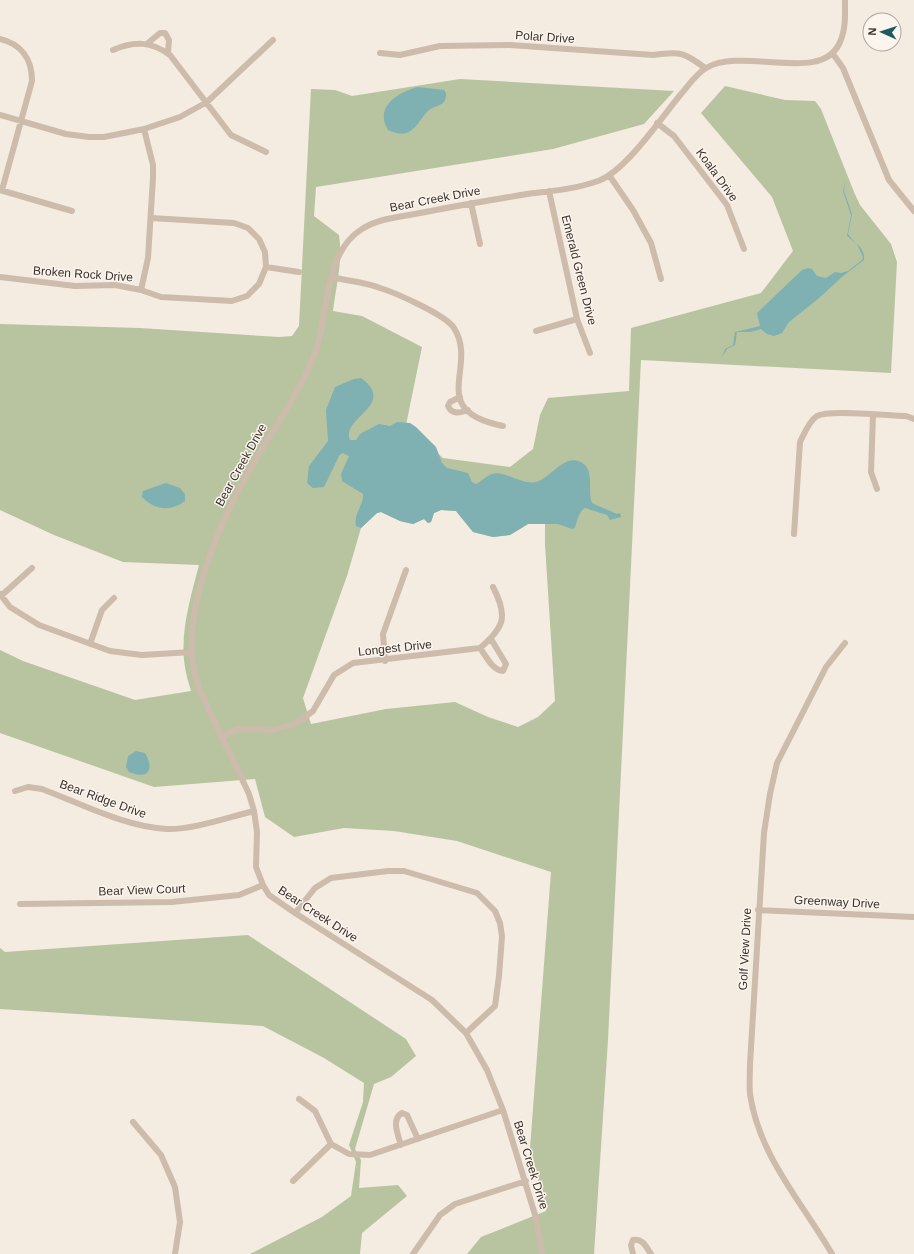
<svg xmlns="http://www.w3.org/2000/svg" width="914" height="1254" font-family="Arial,sans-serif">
<rect width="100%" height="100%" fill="#f4ebe1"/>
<path fill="#b8c4a0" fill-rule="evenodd" d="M 460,79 L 674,91 L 644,124 L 553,149 L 316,187 L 314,216 L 339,235 C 343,261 336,286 333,311 L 362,316 L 422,347 L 406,425 L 443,458 L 510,467 L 533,449 L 540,415 L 548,398 L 629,391 L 631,328 L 761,293 L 793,251 L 772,197 L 701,113 L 725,86 L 785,100 L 815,101 L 821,109 L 854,192 L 860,205 L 891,244 L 897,262 L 891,373 L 641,360 L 608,1040 L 594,1254 L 467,1254 L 481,1237 L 546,1211 L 530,1148 L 551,872 L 457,841 L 394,831 L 344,828 L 294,837 L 265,817 L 255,779 L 154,787 L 0,733 L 0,650 L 23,661 L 135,700 L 191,691 C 188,681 185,671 184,660 C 181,628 191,596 199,565 L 123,562 L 54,535 L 0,510 L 0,324 L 140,328 L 279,337 L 292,336 L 299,326 L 311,89 L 335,90 L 352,96 ZM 441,510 L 456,511 L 473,532 L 493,537 L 510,535 L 528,524 L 545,523 L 545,545 L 555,701 L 538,717 L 518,727 L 488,717 L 455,702 L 386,709 L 311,724 L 303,698 L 347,576 L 361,528 L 377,513 L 381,512 L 400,521 L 413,524 L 424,519 L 428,523 L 431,522 L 434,513 Z
M 248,935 L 406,1039 L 416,1056 L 391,1077 L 374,1084 L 355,1149 L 361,1160 L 359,1188 L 398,1185 L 407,1196 L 362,1233 L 360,1254 L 250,1254 L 322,1217 L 351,1196 L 356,1162 L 349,1145 L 363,1102 L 364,1083 L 324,1058 L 263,1026 L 0,1009 L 0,948 L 5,952 Z"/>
<path fill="#7fb0b2" d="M 418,87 L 444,90 L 446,93 C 447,108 433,104 426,113 C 414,128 410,140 388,130 C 374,107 398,92 418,87 Z
M 845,183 L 844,191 L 852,214 L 848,234 C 854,244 865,246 864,260 L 843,276 L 818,299 L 789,322 L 782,333 L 774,336 L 767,334 L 761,329 L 751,332 L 737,332 L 735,345 L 727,349 L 722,357 L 725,349 L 733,345 L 735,332 L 760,326 L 757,313 L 802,270 L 808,268 L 812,269 L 817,276 L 826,278 L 835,272 L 841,273 L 848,271 L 862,260 L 863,257 L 857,244 L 847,236 L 851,215 L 843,191 Z
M 361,378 C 398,405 340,418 350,440 L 356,440 L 360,434 L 379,424 L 390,426 L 397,422 L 410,423 L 416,427 L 436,447 L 442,463 L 447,468 L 468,473 L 472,482 L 476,484 C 482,481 486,476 492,474 C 504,470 521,485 536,482 C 552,478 566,449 585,465 C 593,472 588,492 592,503 L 617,514 L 620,513 L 621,517 L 610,520 L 607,515 L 585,508 C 579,511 577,521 575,528 L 572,529 L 558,524 L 528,524 L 510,535 L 493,537 L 473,532 L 456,511 L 441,510 L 434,513 L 431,522 L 428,523 L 424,519 L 413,524 L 400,521 L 381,512 L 377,513 L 361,528 L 356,526 C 353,514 364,505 363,494 L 342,481 L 341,474 L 349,456 L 342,453 L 339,456 L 324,487 L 313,488 L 307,483 L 309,466 L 328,441 L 326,410 L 335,387 L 354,379 Z
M 166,483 L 180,488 L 185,494 L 185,501 C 171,512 154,510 142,497 L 143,491 Z
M 136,751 L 145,753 C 155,770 148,780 129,772 L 126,767 L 128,756 Z"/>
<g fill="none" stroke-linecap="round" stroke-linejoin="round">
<path stroke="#cdbbac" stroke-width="6" d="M 0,39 C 21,44 32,59 32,81 L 2,190
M 148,43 L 160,33 L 165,33 L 169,40 L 168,53
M 113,50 C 134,41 151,41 170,55 L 231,135 L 266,152
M 380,53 L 400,55 L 440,46 L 510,45 L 653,55 C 679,51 684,52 705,68
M 833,54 L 843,68 L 889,180 L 914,211
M 0,115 L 66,134 L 89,137 L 104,137 L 144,129 L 180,117 L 207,102 L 273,40
M 657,123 L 674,136 L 727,205 L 744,249
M 609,175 L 633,210 L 651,243 L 661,279
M 0,190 L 72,211
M 549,191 L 577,319 L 590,353
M 471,203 L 480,244
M 266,267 L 299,272
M 0,277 L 75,286 L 115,285 L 141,290 L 161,297 L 232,301 L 247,296 L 259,284 L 266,267 L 265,252 L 259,239 L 248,228 L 234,223 L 151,218
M 332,277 C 347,281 365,282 380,288 C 396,293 446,315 454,328 C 479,367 425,410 503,426
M 141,290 L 148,258 L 153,178 L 153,165 L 144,129
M 536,331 L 577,319
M 460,397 L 450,402 L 448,406 C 452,415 460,413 468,410
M 873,415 L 871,472 L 877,489
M 794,534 L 800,442 C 804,434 809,421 817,416 C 830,409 888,416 906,416 L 914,419
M 0,594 L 10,607 L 39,625 L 110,651 L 142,655 L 192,652
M 1,596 L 32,568
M 90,644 L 102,610 L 114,598
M 480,648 C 486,656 493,671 503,671 L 506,664 L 491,639
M 385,661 L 383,634 L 406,570
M 221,737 L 236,730 L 249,729 L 274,730 L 297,723 L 313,711 L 334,675 L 353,663 L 480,648 C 505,627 508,616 493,587
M 15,791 L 28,787 L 42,789 C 79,803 128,828 167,829 C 192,830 229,817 254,811
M 20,904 L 172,902 L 239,895 L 263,885
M 758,910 L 914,917
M 295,913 L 315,888 L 331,878 L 388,871 L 404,871 L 477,893 L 495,911 L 500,923 L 502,936 L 499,976 L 495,1006 L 466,1033
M 299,1099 L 315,1111 L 331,1144 L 349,1154 L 370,1155 L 503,1110
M 133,1122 L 161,1155 L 175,1187 L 180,1222 L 175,1254
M 401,1145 C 398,1135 391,1119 402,1113 L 407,1115 L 418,1139
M 293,1181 L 331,1144
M 413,1254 L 440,1215 L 455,1204 L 526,1181
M 542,1254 L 536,1218 L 503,1110 L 487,1070 L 466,1033 L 432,1000 L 295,913 L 269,895 L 263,885 L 256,867 L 257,832 L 254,811 L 249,794 C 236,766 223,739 210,712 C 205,701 199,690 196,678 C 178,613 222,516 255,461 C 276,425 302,389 316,350 C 329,312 324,252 362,229 C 379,218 400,217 420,213 C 455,206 491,200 527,194 C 550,191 576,189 598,181 C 626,171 661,118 681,94 C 688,86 696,74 706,68 C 744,46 822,85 840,42 C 846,29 845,14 845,0
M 633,1254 L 631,1245 L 633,1240 C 643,1238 646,1247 651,1254
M 832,1254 C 802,1202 759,1156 750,1094 C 749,1084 750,1074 750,1064 L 764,833 L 770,794 L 777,763 L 826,667 L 845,643"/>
</g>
<g text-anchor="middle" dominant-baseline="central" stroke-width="3" stroke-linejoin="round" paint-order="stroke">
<g font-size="12" fill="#3b302b" stroke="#fbf5ee">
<text transform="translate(545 37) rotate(4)">Polar Drive</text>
<text transform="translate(717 175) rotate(54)">Koala Drive</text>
<text transform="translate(435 199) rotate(-11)">Bear Creek Drive</text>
<text transform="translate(579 270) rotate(76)">Emerald Green Drive</text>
<text transform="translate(83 274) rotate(4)">Broken Rock Drive</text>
<text transform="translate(241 465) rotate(-61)">Bear Creek Drive</text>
<text transform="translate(395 648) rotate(-6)">Longest Drive</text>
<text transform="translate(103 799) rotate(20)">Bear Ridge Drive</text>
<text transform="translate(142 890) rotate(-2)">Bear View Court</text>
<text transform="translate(837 902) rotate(3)">Greenway Drive</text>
<text transform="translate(318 914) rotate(33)">Bear Creek Drive</text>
<text transform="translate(745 949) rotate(-87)">Golf View Drive</text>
<text transform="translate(531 1165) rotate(73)">Bear Creek Drive</text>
</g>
</g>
<g transform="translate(882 32) rotate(273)"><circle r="19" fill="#fbf5ee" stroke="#aea6a0"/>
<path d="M0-3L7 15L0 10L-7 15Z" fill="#1f5a5e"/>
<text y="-6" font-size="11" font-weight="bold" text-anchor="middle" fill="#3b302b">N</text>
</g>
</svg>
